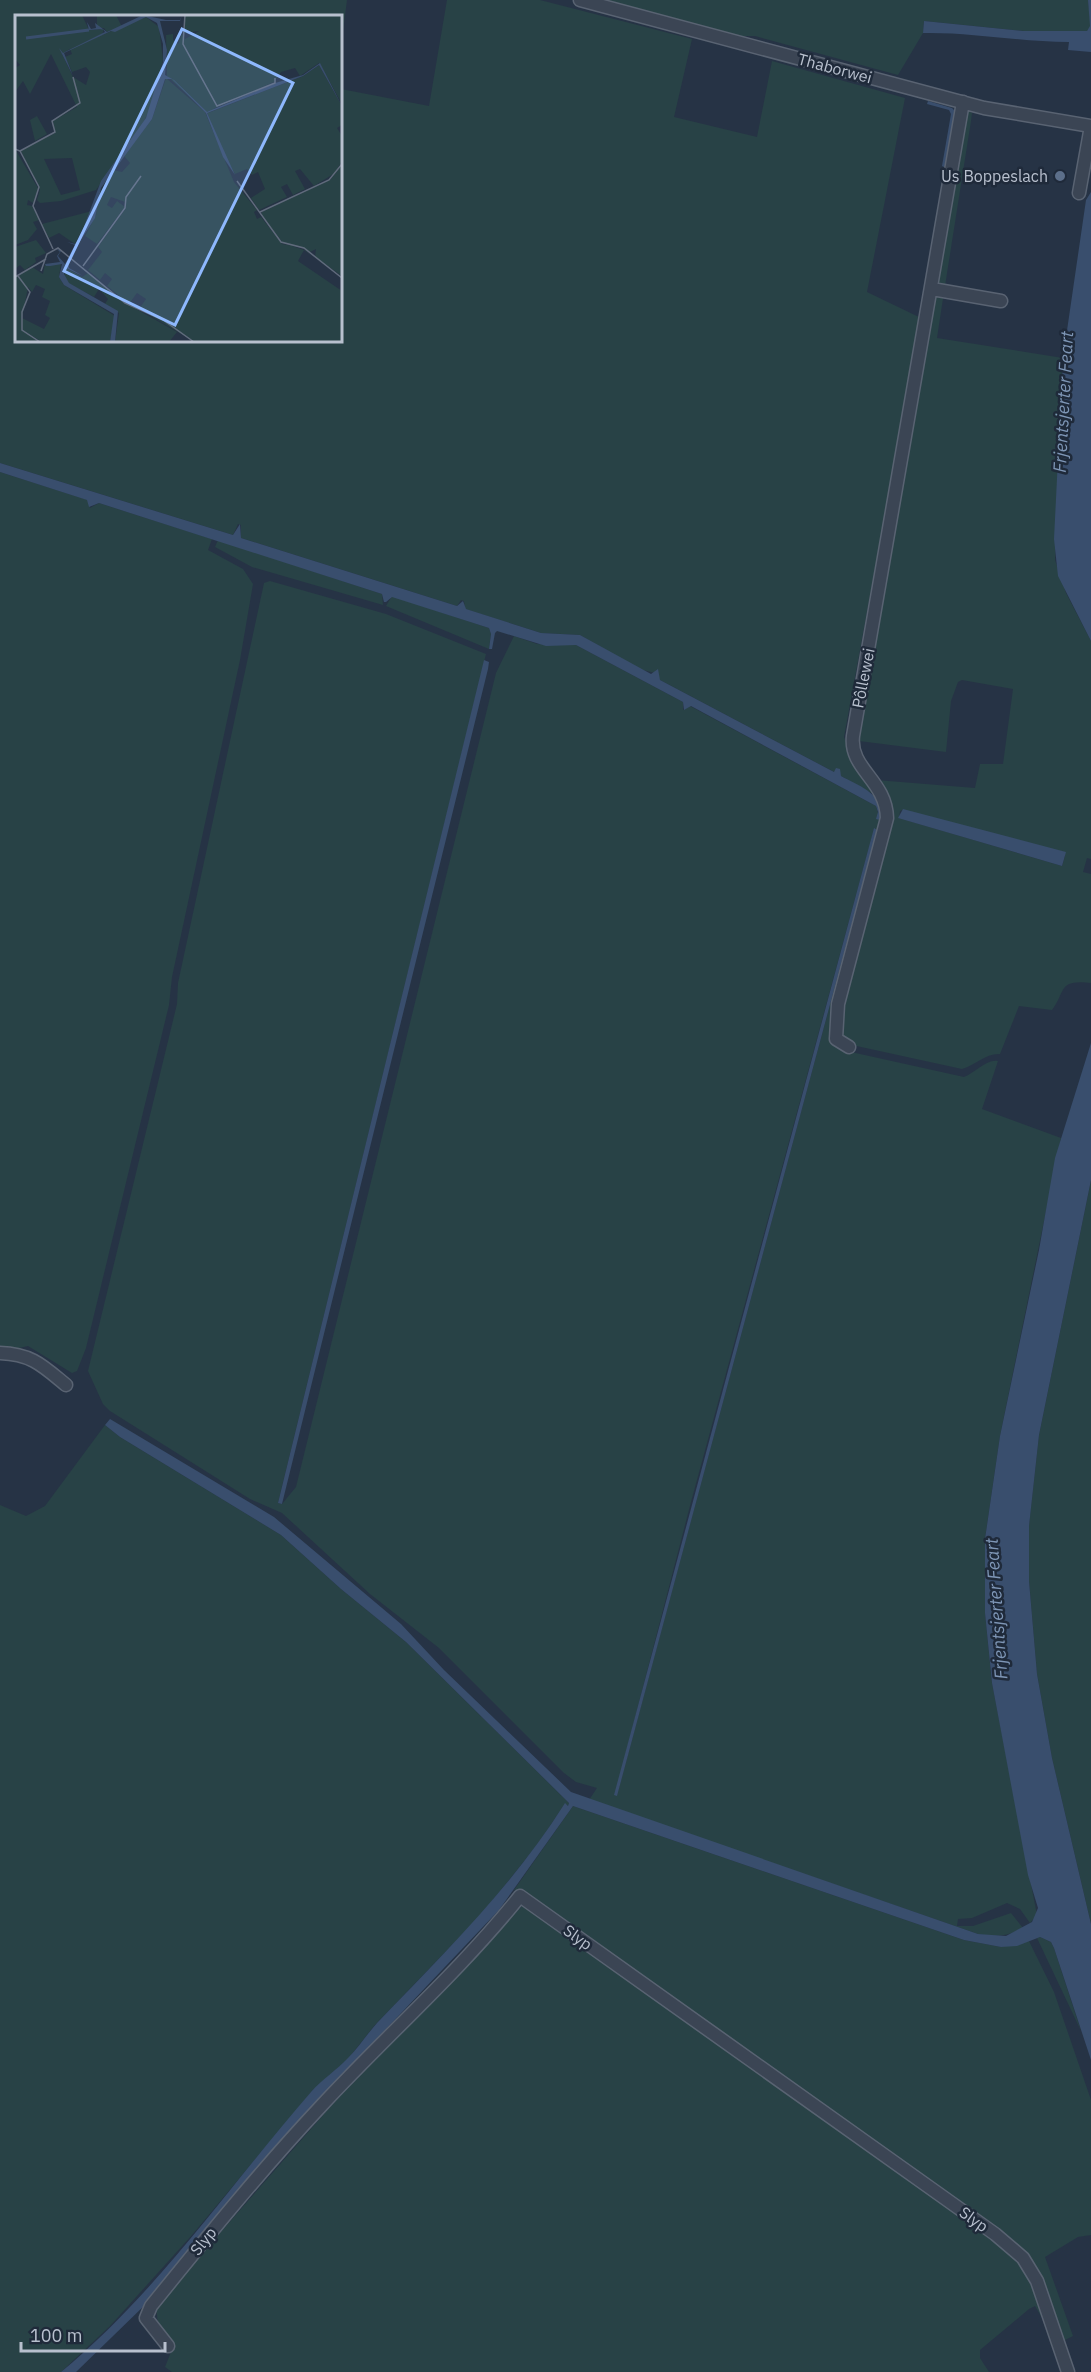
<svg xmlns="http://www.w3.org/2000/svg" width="1091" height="2372" font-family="'IBM Plex Sans',sans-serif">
<rect width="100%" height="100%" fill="#263345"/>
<path fill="#284246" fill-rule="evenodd" d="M 0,0 L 347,0 L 341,47 L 340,16 L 16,16 L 16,340 L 340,340 L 341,89 L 429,106 L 447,0 L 540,0 L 692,39 L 674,117 L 757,137 L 772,61 L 905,98 L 867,292 L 921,318 L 844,737 L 854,763 L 875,795 L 841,776 L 840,773 L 834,772 L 660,680 L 655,673 L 639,669 L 580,635 L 541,633 L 465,609 L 464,601 L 461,600 L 457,606 L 241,538 L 241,525 L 238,524 L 233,535 L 0,463 Z
M 589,0 L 1088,0 L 1091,26 L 1087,31 L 1024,31 L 924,21 L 923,33 L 898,75 L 755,36 L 729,36 Z
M 968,111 L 972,113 L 971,121 L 945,286 L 937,285 Z
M 935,291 L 944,292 L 937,338 L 1063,358 L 1055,560 L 1066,593 L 1091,641 L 1091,859 L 1087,858 L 1083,872 L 1091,874 L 1091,983 C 1057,979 1066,992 1052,1010 L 1019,1006 L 1000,1054 C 986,1053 976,1065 962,1069 L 852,1045 L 841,1034 L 840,1015 L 890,815 L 876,780 L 975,788 L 980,764 L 1003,764 L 1013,689 L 962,680 L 958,682 L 951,701 L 946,752 L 859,741 ZM 903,810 L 1059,851 L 1065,856 L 1062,866 L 899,818 L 900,811 Z
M 0,472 L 88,500 L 90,508 L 99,503 L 212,539 L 208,550 L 243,569 L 253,584 L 240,660 L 172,977 L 169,1005 L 86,1348 L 77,1371 L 72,1373 L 28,1346 L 10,1350 L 0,1348 Z
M 218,540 L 382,594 L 383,605 L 252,567 L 215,547 Z
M 270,581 L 386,614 L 486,654 L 278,1503 L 282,1504 L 296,1487 L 496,673 L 514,636 L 537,644 L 576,645 L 683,702 L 683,710 L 690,706 L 876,806 L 880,820 L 832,1041 L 842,1050 L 964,1077 C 975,1073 986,1059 998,1061 L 982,1109 L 1061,1138 L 1000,1436 L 985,1539 L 985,1613 L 992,1683 L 1037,1915 L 1030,1923 L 1020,1909 L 1007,1903 L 972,1918 L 958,1919 L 957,1926 L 973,1926 L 1011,1913 L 1023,1928 C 1007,1937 995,1937 978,1934 L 589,1800 L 597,1788 L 576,1782 L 564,1773 L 439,1648 L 370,1594 L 282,1513 L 250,1499 L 110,1411 L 103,1404 L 88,1371 L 177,1004 L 178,983 L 264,583 ZM 874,829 L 877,830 L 617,1795 L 615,1795 L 691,1502 Z
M 392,596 L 489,628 L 491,634 L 489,649 L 386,606 Z
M 1091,1180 L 1091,1924 L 1052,1758 L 1037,1674 L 1029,1581 L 1029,1525 L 1039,1435 Z
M 105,1425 L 120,1437 L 281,1535 L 341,1589 L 406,1642 L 569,1803 L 568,1806 L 565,1804 L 537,1845 L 481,1915 L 374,2026 L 348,2059 L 314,2089 L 192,2235 L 110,2326 L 61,2372 L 0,2372 L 0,1505 L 26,1516 L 45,1506 Z
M 573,1806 L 964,1940 L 1001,1947 L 1029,1941 L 1054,1992 L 1091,2100 L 1091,2235 L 1078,2237 L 1045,2257 L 1073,2336 L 1063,2341 L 1033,2268 L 527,1895 L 514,1890 Z
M 525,1903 L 1006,2248 L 1028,2270 L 1048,2328 L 1035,2306 L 1029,2309 L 980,2350 L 980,2358 L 989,2372 L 172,2372 L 165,2367 L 173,2347 L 158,2325 L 156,2306 L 331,2106 Z
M 1040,1937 L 1051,1942 L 1054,1948 L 1081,2031 L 1037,1938 Z"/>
<path fill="#394e6d" d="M 1088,0 L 1091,0 L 1091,52 L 1068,50 L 1069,42 C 1020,42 972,32 923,33 L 924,21 L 1023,31 L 1087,31 L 1090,26 Z
M 928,101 L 952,108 L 955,111 L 946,168 L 942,166 L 951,114 L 949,110 L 927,104 Z
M 1091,192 L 1091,641 L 1058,576 L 1054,539 L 1063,358 L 1086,200 Z
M 0,463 L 233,535 L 240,524 L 241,538 L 457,606 L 463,601 L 466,609 L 541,633 L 580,635 L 651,674 L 658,669 L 660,680 L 834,772 L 836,768 L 840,769 L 841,776 C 859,786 887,795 880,820 L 876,819 L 878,812 L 876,806 L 691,706 L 684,710 L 683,702 L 576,645 L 546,646 L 497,631 L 495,633 L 492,649 L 489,649 L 491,634 L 489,628 L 392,597 L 386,602 L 384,602 L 382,594 L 99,503 L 89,507 L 87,500 L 0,472 Z
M 484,660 L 489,662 L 488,669 L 282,1504 L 278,1503 Z
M 903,809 L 1066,852 L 1062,866 L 898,818 Z
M 874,828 L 877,830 L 617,1796 L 614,1795 Z
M 1091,1043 L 1091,1180 L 1039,1435 L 1029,1526 L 1029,1581 L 1037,1674 L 1052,1758 L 1091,1924 L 1091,2060 L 1054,1948 L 1051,1942 L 1040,1937 L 1017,1946 L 1001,1947 L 964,1940 L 573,1806 L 499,1910 L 313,2106 L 148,2302 L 76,2372 L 61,2372 C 156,2294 231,2184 311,2092 C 322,2079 337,2070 348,2058 C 359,2047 367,2034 377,2023 C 444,1953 513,1886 565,1803 L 568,1806 L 569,1803 L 406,1642 L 341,1589 L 281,1535 L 120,1437 L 105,1425 L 110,1419 L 274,1517 L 401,1624 L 444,1670 L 571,1792 L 978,1934 L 1006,1936 L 1032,1922 L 1038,1908 L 1028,1875 L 992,1683 L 985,1613 L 985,1539 L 1000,1436 L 1039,1250 L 1055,1158 Z"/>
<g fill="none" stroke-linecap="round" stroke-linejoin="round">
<g stroke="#596372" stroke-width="15">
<path id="minor" d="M 580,0 L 984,108 L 1091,126
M 1079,193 L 1091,126
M 932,289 L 1001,301
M 849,1047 L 836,1039 L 838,1004 L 887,818 C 886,780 849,769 853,736 L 963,102
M 0,1353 C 32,1354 43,1366 66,1385
M 168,2346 L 146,2318 L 151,2306 C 206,2238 262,2169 322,2105 C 388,2034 460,1971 520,1896 L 995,2234 L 1023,2258 L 1037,2281 L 1068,2372"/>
</g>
<use href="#minor" stroke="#3b4554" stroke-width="12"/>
</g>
<circle fill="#5c6f8a" stroke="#1f2a3a" stroke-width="2" cx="1060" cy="176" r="6"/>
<g text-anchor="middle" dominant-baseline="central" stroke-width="5" stroke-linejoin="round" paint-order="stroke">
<g font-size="16" fill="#b8c0ce" stroke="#1f2a3a">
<text transform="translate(835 68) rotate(15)">Thaborwei</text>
<text transform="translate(863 678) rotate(-79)">Pôllewei</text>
<text transform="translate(578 1937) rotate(35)">Slyp</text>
<text transform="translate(974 2219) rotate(35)">Slyp</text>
<text transform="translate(203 2241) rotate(-51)">Slyp</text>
</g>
<g font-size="16" fill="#b8c0ce" stroke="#1f2a3a" text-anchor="end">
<text x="1048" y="176">Us Boppeslach</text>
</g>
<g font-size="18" font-style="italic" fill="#7e96b6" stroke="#1f2a3a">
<text transform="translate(1063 402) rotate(-87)">Frjentsjerter Feart</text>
<text transform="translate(996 1609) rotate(-94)">Frjentsjerter Feart</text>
</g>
</g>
<g transform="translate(15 15)">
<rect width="327" height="327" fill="#263345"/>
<path d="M 0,0 L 67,0 L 74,15 L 89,14 L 87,20 L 131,2 L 144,12 L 148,45 L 138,88 L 126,112 L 81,175 L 46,186 L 25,188 L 22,185 L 25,175 L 6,136 L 40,118 L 38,106 L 62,92 L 36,39 L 15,79 L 8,66 L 0,77 L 0,53 L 5,50 L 0,44 ZM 55,34 L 57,39 L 50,42 L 57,57 L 71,52 L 75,57 L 71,70 L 58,62 L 47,39 ZM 57,143 L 65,175 L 46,180 L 29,144 ZM 82,0 L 101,0 L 107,12 L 92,17 L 89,13 L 82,13 ZM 170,0 L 327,0 L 327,89 L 304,48 L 285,61 L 280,53 L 266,57 L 259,67 L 202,92 L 193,98 L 288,61 L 304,50 L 327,91 L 327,110 L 322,113 L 327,121 L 327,146 L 320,158 L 299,171 L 285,154 L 280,156 L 290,174 L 278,180 L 272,169 L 266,172 L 272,182 L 244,195 L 236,183 L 250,174 L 243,157 L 237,160 L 232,154 L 220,159 L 208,140 L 192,98 L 152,61 L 151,20 L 158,19 L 158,25 L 163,29 L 167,19 L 170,24 L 184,16 L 169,18 ZM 151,63 L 190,97 L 219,167 L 242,195 L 239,197 L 242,204 L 246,202 L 267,229 L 288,233 L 298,242 L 289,235 L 283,246 L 327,276 L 327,327 L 180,327 L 124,294 L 131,284 L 122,278 L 114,289 L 92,271 L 97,264 L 90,258 L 85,265 L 73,255 L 87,237 L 83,232 L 111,193 L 110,187 L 96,182 L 92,190 L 97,193 L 102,186 L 110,192 L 82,229 L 70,221 L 81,200 L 83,181 L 98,155 L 107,157 L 115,148 L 109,141 L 137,104 ZM 22,101 L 32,119 L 20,126 L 15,105 ZM 0,134 L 23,173 L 18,188 L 13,185 L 12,190 L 17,191 L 24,205 L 18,207 L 22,214 L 13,225 L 0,230 ZM 327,150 L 327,261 L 300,242 L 301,234 L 295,237 L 268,228 L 247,201 L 247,197 L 315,165 ZM 77,196 L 60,229 L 44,218 L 34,223 L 27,209 ZM 21,225 L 31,238 L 20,243 L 21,247 L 10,255 L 5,250 L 0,254 L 0,232 ZM 46,248 L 44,262 L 49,270 L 100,301 L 95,327 L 27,327 L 6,314 L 24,327 L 0,327 L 0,263 L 17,252 L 28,259 L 30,249 ZM 21,270 L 30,274 L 27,282 L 35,286 L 30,300 L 35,303 L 29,314 L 7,303 L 13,272 L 17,277 ZM 51,253 L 67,262 L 73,258 L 107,286 L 162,317 L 154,327 L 100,327 L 104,298 L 90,289 L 93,284 L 84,274 L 79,282 L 53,268 L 49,262 Z" fill="#284246" fill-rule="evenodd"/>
<path d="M 128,0 L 151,5 L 165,5 L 167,0 L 165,6 L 145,6 L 152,35 L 150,60 L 159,65 L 192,97 L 260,68 L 288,60 L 305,48 L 327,91 L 304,50 L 288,61 L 192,98 L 220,160 L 208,142 L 191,98 L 157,64 L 150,64 L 137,104 L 86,173 L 80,203 L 53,245 L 54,253 L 68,261 L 51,253 L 49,259 L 54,268 L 103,296 L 100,327 L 95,327 L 99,299 L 49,270 L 44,262 L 47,249 L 35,251 L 31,251 L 30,249 L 45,247 L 42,241 L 45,237 L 41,233 L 46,236 L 43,241 L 50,249 L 60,230 L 52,227 L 60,229 L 65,222 L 86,166 L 131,103 L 148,47 L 148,29 L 142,8 L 131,2 L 100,17 L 96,16 L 49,38 L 58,61 L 44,33 L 48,38 L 90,17 L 88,14 L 74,15 L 72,7 L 76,14 L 81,13 L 80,8 L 92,17 Z" fill="#394e6d"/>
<path fill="none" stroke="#394e6d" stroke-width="3" d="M 11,23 L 74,15"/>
<path fill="none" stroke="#606b7c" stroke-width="1.5" d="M 170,0 L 168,29 L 202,91 L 260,68 L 260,63M 0,134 L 5,136 L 24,172 L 18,191 L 38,234M 5,136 L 40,117 L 37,106 L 65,88 L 58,62M 222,166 L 266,227 L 289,233 L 327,263M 245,197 L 314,165 L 327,149M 68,251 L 110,193 L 111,182 L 126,161M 26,256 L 32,239 L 43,233 L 110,288 L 148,305 L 179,327M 3,261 L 15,277 L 7,297 L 7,315 L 25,327M 0,262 L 31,244"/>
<path fill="#8eb8fd" fill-opacity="0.15" stroke="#8eb8fd" stroke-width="3" d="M 167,14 L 278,68 L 160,310 L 49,256 Z"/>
<rect width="327" height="327" fill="none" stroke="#b8c0ce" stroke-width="3"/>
</g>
<path d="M21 2342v9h144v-9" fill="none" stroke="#b8c0ce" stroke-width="3"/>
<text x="30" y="2342" font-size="18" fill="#b8c0ce" stroke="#1f2a3a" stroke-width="4.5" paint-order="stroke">100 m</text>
</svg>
